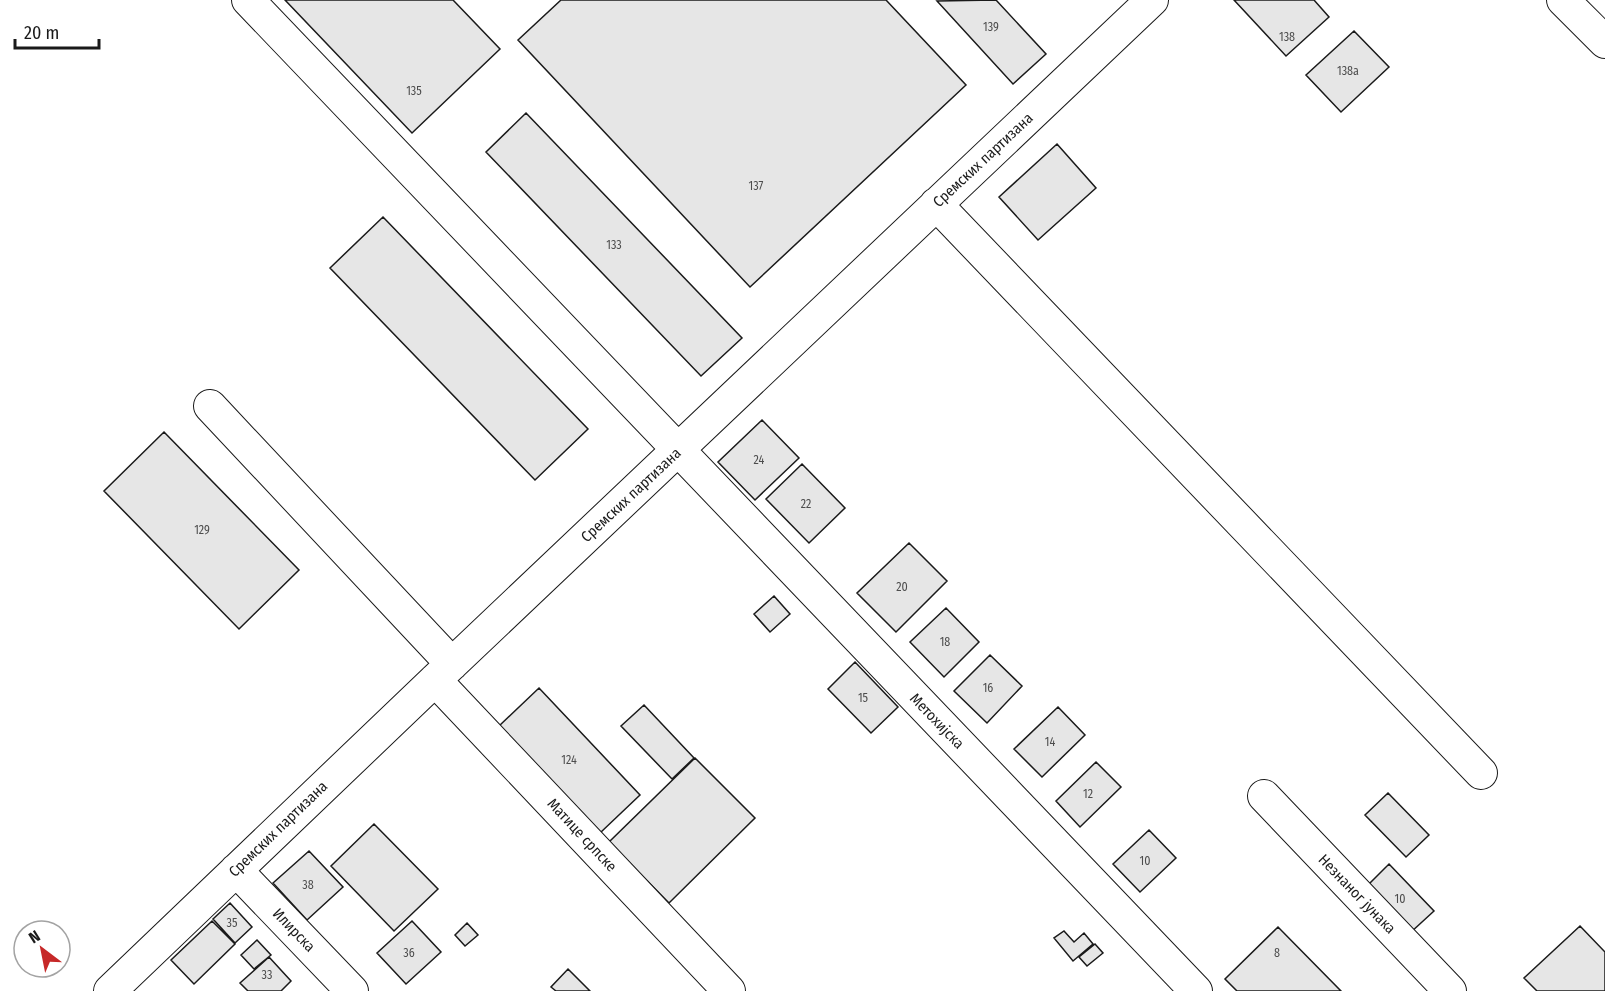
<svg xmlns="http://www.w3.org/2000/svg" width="1605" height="991" font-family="'Fira Sans Condensed',sans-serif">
<rect width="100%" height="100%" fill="#fff"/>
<path fill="#e6e6e6" stroke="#1a1a1a" stroke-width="1.5" d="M 285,0 L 453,0 L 500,49 L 412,133 Z
M 561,0 L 886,0 L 966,85 L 750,287 L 518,40 Z
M 996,0 L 1046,54 L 1013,84 L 937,1 Z
M 1234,0 L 1314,0 L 1329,17 L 1286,56 Z
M 1354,31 L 1389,67 L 1341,112 L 1306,75 Z
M 526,113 L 742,338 L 701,376 L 486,152 Z
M 1057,144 L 1096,188 L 1038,240 L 999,197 Z
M 383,217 L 588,429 L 535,480 L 330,268 Z
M 762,420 L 799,458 L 755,500 L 718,462 Z
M 164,432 L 299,570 L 239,629 L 104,491 Z
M 802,464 L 845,508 L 809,543 L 766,499 Z
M 909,543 L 947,581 L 896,632 L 857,593 Z
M 774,596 L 790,614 L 770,632 L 754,614 Z
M 946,608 L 979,642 L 944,677 L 910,642 Z
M 990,655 L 1022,686 L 987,723 L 954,691 Z
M 855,662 L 898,707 L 871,733 L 828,689 Z
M 539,688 L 640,795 L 600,833 L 499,726 Z
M 644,705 L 694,758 L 672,779 L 621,726 Z
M 1058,707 L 1085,735 L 1042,777 L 1014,749 Z
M 695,758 L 755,818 L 669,903 L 609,842 Z
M 1096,762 L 1121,787 L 1080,827 L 1056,801 Z
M 1388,793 L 1429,835 L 1406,857 L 1365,815 Z
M 374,824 L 438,889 L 394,931 L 331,866 Z
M 1149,830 L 1176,858 L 1140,892 L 1113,864 Z
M 309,851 L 343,887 L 307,920 L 273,883 Z
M 1389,864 L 1434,911 L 1410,933 L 1366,887 Z
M 230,903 L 252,927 L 235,943 L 213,919 Z
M 212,921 L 235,944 L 194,984 L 171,960 Z
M 412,921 L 441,952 L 406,984 L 377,953 Z
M 467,923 L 478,935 L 465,946 L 455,935 Z
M 1580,926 L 1605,952 L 1605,991 L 1537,991 L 1524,978 Z
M 1278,927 L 1341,991 L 1237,991 L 1225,979 Z
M 1064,931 L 1074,942 L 1084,933 L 1093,944 L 1073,961 L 1054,938 Z
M 257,940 L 271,955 L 254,969 L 241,955 Z
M 1095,944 L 1103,953 L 1087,966 L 1079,957 Z
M 269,957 L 291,981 L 281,991 L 248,991 L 240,983 Z
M 568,969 L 590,991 L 556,991 L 551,987 Z"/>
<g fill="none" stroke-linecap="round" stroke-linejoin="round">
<g stroke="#1a1a1a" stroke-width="34">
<path id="minor" d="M 248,0 L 1196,991
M 1563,0 L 1605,42
M 936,204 L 1481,773
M 210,406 L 452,664
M 435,680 L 729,991
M 1264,796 L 1450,991
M 236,870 L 352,991
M 110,991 L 435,680 L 1152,0"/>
</g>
<use href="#minor" stroke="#fff" stroke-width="32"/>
</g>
<g text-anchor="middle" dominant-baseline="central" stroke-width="4.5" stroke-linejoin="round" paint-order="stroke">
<g font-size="12" fill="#4d4d4d">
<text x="991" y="27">139</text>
<text x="1287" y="37">138</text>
<text x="1348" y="71">138a</text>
<text x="414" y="91">135</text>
<text x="756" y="186">137</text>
<text x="614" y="245">133</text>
<text x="759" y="460">24</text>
<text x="806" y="504">22</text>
<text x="202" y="530">129</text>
<text x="902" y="587">20</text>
<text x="945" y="642">18</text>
<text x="988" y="688">16</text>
<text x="863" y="698">15</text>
<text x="1050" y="742">14</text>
<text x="569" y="760">124</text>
<text x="1088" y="794">12</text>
<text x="1145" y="861">10</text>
<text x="308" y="885">38</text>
<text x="1400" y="899">10</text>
<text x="232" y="923">35</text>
<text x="409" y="953">36</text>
<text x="1277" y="953">8</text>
<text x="267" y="975">33</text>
</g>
<g font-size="15" fill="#1a1a1a" stroke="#fff">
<text transform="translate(983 160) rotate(-43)">Сремских партизана</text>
<text transform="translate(631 495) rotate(-43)">Сремских партизана</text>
<text transform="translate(937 721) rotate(46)">Метохијска</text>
<text transform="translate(278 829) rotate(-44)">Сремских партизана</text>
<text transform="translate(582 835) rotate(47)">Матице српске</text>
<text transform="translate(1357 894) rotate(46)">Незнаног јунака</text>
<text transform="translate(294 930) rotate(46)">Илирска</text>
</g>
</g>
<g transform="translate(42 949) rotate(328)"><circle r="28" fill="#ffffff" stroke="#a3a3a3" stroke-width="1.5"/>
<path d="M0-4.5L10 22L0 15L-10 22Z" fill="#c62828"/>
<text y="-9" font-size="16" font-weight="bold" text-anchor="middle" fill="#1a1a1a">N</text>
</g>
<path d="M15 39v9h84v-9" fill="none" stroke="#1a1a1a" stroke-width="3"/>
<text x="24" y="39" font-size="18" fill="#1a1a1a" stroke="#ffffff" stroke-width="4.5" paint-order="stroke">20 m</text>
</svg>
